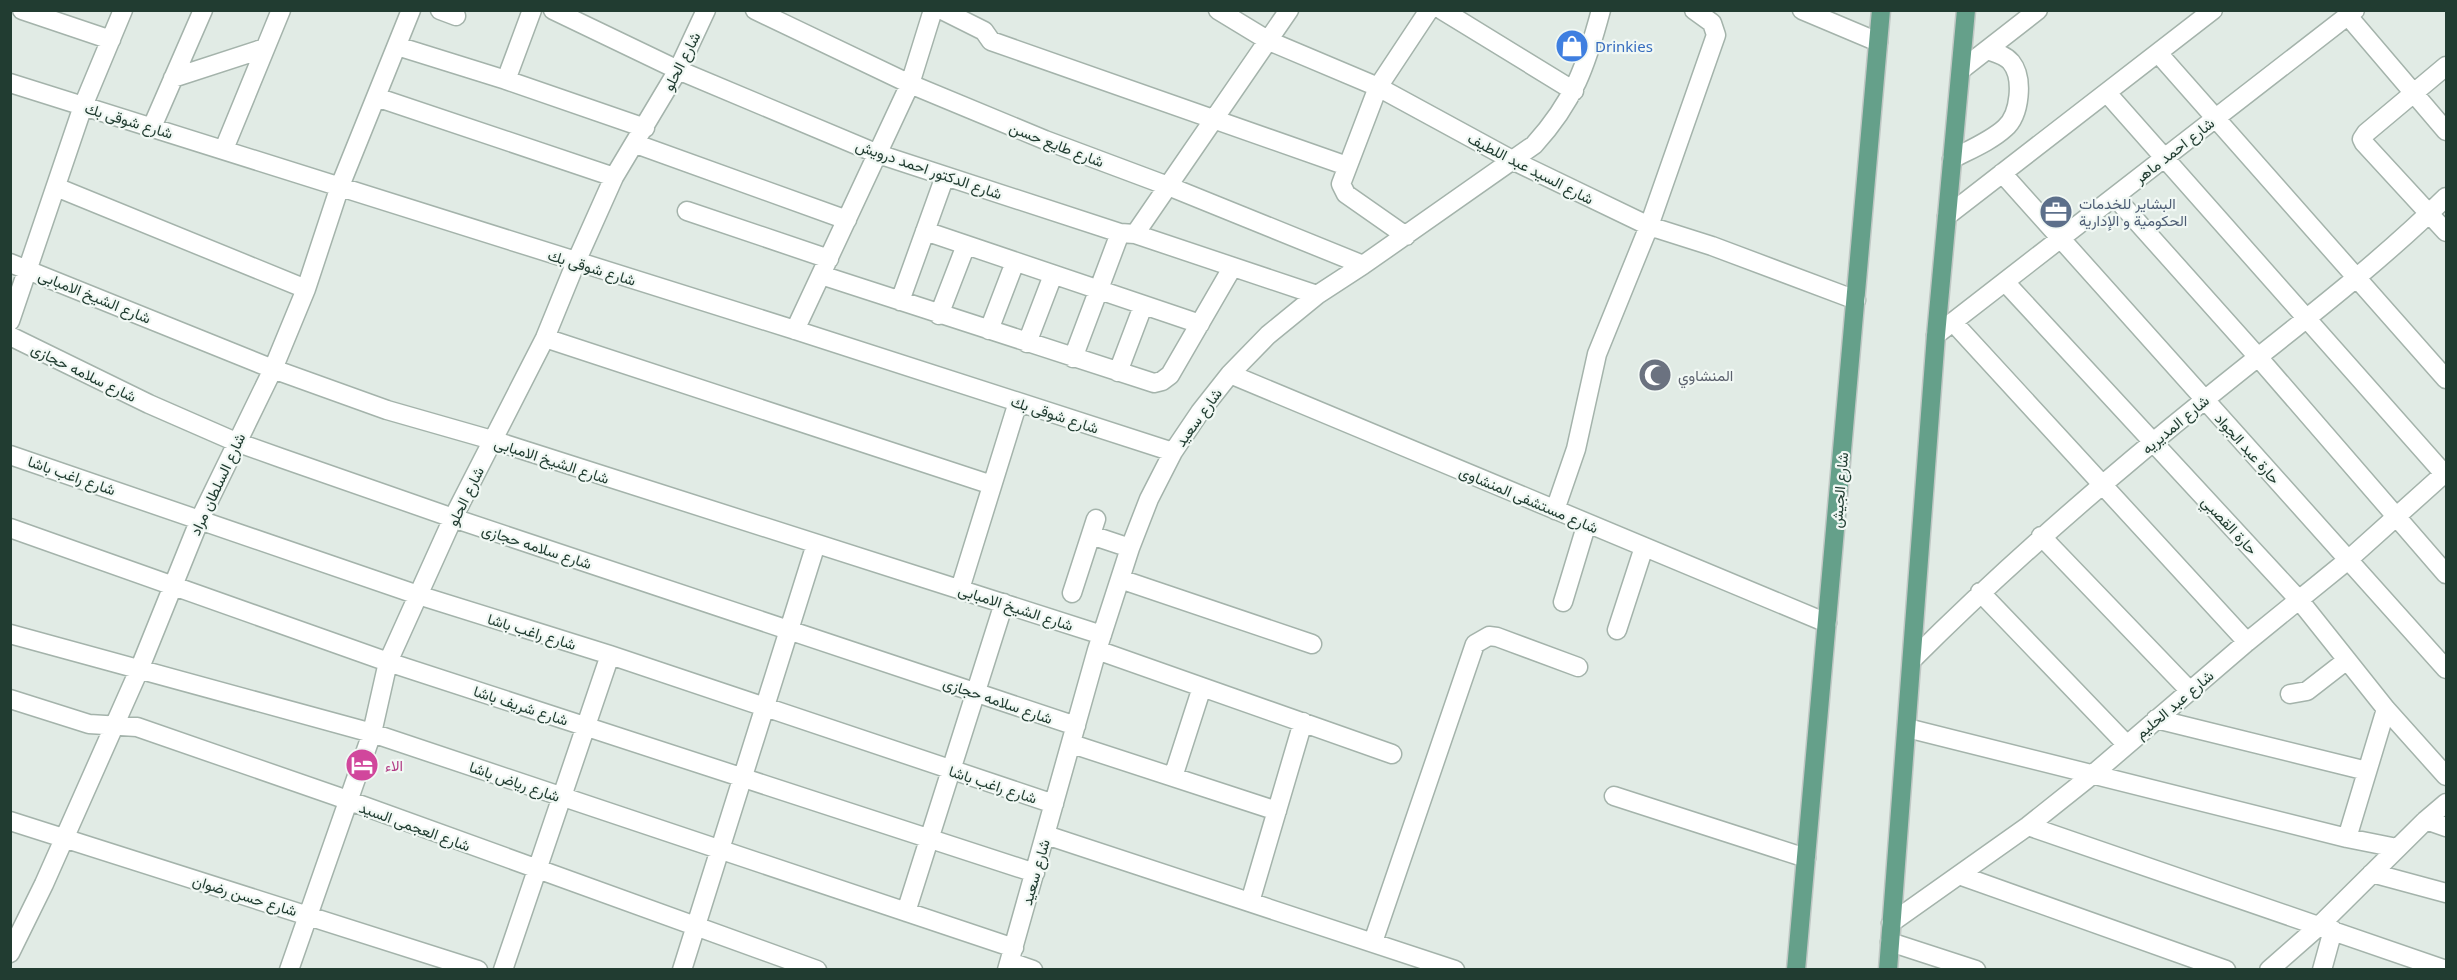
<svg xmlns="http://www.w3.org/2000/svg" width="2457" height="980" font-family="'Noto Sans',Vazirmatn,sans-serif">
<rect width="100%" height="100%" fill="#e1ebe5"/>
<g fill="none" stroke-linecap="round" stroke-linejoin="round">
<g stroke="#a4b3ab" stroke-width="21">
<path id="minor" d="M 22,10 L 111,40
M 440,10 L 456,16
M 553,10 L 678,70 L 878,154 L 1120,233 L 1135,234 L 1317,295
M 755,10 L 910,84 L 1045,140 L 1168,186 L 1363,265
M 942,10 L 984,31 L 991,41 L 1347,166
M 1218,10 L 1269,41 L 1378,87 L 1514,161 L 1649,226 L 1712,246 L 1856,300
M 1442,10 L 1574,91
M 1802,10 L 1878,42
M 2348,16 L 2446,131
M 397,46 L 506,80 L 645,128
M 2158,53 L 2446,379
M 2446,66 L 2366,133 L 2362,139 L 2364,143 L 2446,232
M 1961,70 L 2038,10
M 173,78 L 265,48
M 506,80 L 532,10
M 10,83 L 795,330 L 1173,452
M 2107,93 L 2446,476
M 376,97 L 614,177
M 152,127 L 203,10
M 636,144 L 847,220
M 224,149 L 281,10
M 1952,159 C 1969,150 1991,141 2005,128 C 2020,115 2024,78 2011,62 C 2005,55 1996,53 1987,50
M 2002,173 L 2446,669
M 56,187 L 306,289
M 2115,197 L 2258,357 L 2446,574
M 687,211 L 829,259
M 1947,216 L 2213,10
M 925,231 L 1200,324
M 1135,234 L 1289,10
M 1406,236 L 1346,194 L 1341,184 L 1378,87 L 1429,10
M 10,263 L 273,369 L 387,410 L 492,440 L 1102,635
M 821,275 L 1154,383 L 1162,381 L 1170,375 L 1232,268
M 2005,282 L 2300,601 L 2386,709 L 2446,776
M 900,301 L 945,176
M 939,315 L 966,245
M 10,321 L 83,106 L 123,10
M 1953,322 L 2247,642
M 795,330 L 910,84 L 933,10
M 989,330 L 1015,262
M 1936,335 L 2355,10
M 10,336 L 149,404 L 236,442 L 281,458 L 453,518 L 1076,726
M 545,338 L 992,485
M 1027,343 L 1053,275
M 1073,358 L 1120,233
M 1118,372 L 1143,306
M 1230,374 L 1827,623
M 10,455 L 418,595 L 610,655 L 1054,804
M 1555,510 L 1576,449 L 1597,354 L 1649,226 L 1716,35 L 1712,23 L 1694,10
M 10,528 L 388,662 L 1035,873
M 1091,535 L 1130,548
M 2041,536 L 2190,691
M 1120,579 L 1312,644
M 960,589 L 1018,402
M 1980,592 L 2127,745
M 1072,593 L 1096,519
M 1563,602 L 1587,523
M 1617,630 L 1644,547
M 10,634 L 372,733 L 1014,948
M 1097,650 L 1392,754
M 1912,660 C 2005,567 2104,481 2207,398 C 2287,333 2372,270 2446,197
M 2290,694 L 2307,691 L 2347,660
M 10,699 L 89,724 L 137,727 L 336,796 L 817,970
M 2156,719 L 2367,771
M 1907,728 L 2347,838 L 2397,848
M 1072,744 L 1277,811
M 1173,777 L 1202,687
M 1614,796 L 1806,858
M 2426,820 L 2446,827
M 10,821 L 478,970
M 2028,826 L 2446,970
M 1046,835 L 1455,970
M 2347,838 L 2386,709
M 2372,873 L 2446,893
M 1959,875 L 2226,970
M 1250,902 L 1303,722
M 906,912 L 1004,603
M 1891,923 L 2028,826 L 2092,775 L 2247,642 L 2348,560 L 2446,472
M 1373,942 L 1475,644 L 1489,636 L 1497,637 L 1578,667
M 1890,942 L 1976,970
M 10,953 L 44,884 L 139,670 L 200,519 L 273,369 L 306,289 L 340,186 L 411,10
M 1010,962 L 1033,970
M 289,970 L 372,733 L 388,662 L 453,518 L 545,338 L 576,262 L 614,177 L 678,70 L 706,10
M 503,970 L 610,655
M 682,970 L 816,544
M 1007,970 L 1097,650 L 1130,548 L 1149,499 L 1173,452 L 1200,412 L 1230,374 L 1268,335 L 1317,295 L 1363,265 L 1534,145 C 1574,101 1586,66 1601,10
M 2269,970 L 2319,926 L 2426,820 L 2446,803
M 2322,970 L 2333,930"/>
</g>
<g stroke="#c1c8c5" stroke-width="21">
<path id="major" d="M 1796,970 L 1881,10
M 1888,970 L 1936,335 L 1966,10"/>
</g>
<use href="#minor" stroke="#fff" stroke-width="18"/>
<use href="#major" stroke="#65a08a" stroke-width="18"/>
</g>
<defs>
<g id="shop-disc" transform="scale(1.725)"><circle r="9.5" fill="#3f7fe0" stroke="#f1f8f4"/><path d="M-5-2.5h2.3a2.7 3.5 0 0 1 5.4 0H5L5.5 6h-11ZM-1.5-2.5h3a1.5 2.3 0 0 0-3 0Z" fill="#fff"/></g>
<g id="office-disc" transform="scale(1.725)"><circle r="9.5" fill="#5c6f8a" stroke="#f1f8f4"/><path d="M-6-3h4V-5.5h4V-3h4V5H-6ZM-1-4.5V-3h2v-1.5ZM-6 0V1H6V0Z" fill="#fff"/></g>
<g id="mosque-disc" transform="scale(1.725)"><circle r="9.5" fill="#6b7280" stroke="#f1f8f4"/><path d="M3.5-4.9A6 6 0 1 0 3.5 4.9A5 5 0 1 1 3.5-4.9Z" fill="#fff"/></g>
<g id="hotel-disc" transform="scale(1.725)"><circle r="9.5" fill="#d1479c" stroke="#f1f8f4"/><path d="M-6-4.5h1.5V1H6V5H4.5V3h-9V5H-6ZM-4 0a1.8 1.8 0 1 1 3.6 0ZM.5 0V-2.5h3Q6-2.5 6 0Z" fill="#fff"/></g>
</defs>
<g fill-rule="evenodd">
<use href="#shop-disc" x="1572" y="46"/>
<use href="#office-disc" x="2056" y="212"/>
<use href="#mosque-disc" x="1655" y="375"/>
<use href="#hotel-disc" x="362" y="765"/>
</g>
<g text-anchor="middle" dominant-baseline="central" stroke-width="4.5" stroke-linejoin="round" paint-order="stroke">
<g font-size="15" fill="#366cbe" stroke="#f1f8f4" text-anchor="start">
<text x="1595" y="46">Drinkies</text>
</g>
<g font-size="15" fill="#213c31" stroke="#f1f8f4">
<text transform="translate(681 61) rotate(-63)">شارع الحلو</text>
<text transform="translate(129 120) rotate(17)">شارع شوقى بك</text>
<text transform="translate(1057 144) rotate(21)">شارع طايع حسن</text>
<text transform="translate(2174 150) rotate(-38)">شارع احمد ماهر</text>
<text transform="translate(1531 168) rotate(27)">شارع السيد عبد اللطيف</text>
<text transform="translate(929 169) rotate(19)">شارع الدكتور احمد درويش</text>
<text transform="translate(592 267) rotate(17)">شارع شوقى بك</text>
<text transform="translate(95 296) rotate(22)">شارع الشيخ الامبابى</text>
<text transform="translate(84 372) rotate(26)">شارع سلامه حجازى</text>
<text transform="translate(1055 414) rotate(18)">شارع شوقى بك</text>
<text transform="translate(1198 417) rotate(-54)">شارع سعيد</text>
<text transform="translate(2175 424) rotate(-40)">شارع المديريه</text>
<text transform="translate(2248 448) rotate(48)">حارة عبد الجواد</text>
<text transform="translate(552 460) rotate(18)">شارع الشيخ الامبابى</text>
<text transform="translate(72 475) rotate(19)">شارع راغب باشا</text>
<text transform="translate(217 484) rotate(-65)">شارع السلطان مراد</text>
<text transform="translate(1839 490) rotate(-85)">شارع الجيش</text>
<text transform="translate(465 496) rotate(-64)">شارع الحلو</text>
<text transform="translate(1529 499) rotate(23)">شارع مستشفى المنشاوى</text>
<text transform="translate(2230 525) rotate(47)">حارة القصبي</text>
<text transform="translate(537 546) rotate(18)">شارع سلامه حجازى</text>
<text transform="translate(1016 607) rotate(18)">شارع الشيخ الامبابى</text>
<text transform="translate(532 631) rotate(17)">شارع راغب باشا</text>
<text transform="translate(998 700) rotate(19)">شارع سلامه حجازى</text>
<text transform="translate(2174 704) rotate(-40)">شارع عبد الحليم</text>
<text transform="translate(521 705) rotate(18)">شارع شريف باشا</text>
<text transform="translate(515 781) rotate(19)">شارع رياض باشا</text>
<text transform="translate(993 784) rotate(18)">شارع راغب باشا</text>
<text transform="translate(415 826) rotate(20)">شارع العجمى السيد</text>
<text transform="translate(1035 872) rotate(-74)">شارع سعيد</text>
<text transform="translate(245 895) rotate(17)">شارع حسن رضوان</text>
</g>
<g font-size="15" fill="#4e5e75" stroke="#f1f8f4" text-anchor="start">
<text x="2079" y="203">البشاير للخدمات<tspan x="2079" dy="17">الحكومية و الإدارية</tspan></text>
</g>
<g font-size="15" fill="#5b616d" stroke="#f1f8f4" text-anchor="start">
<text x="1678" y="375">المنشاوي</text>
</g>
<g font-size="15" fill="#b23c85" stroke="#f1f8f4" text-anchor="start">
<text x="385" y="765">الاء</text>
</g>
</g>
<rect width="2457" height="980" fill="none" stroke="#213c31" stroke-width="24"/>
</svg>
